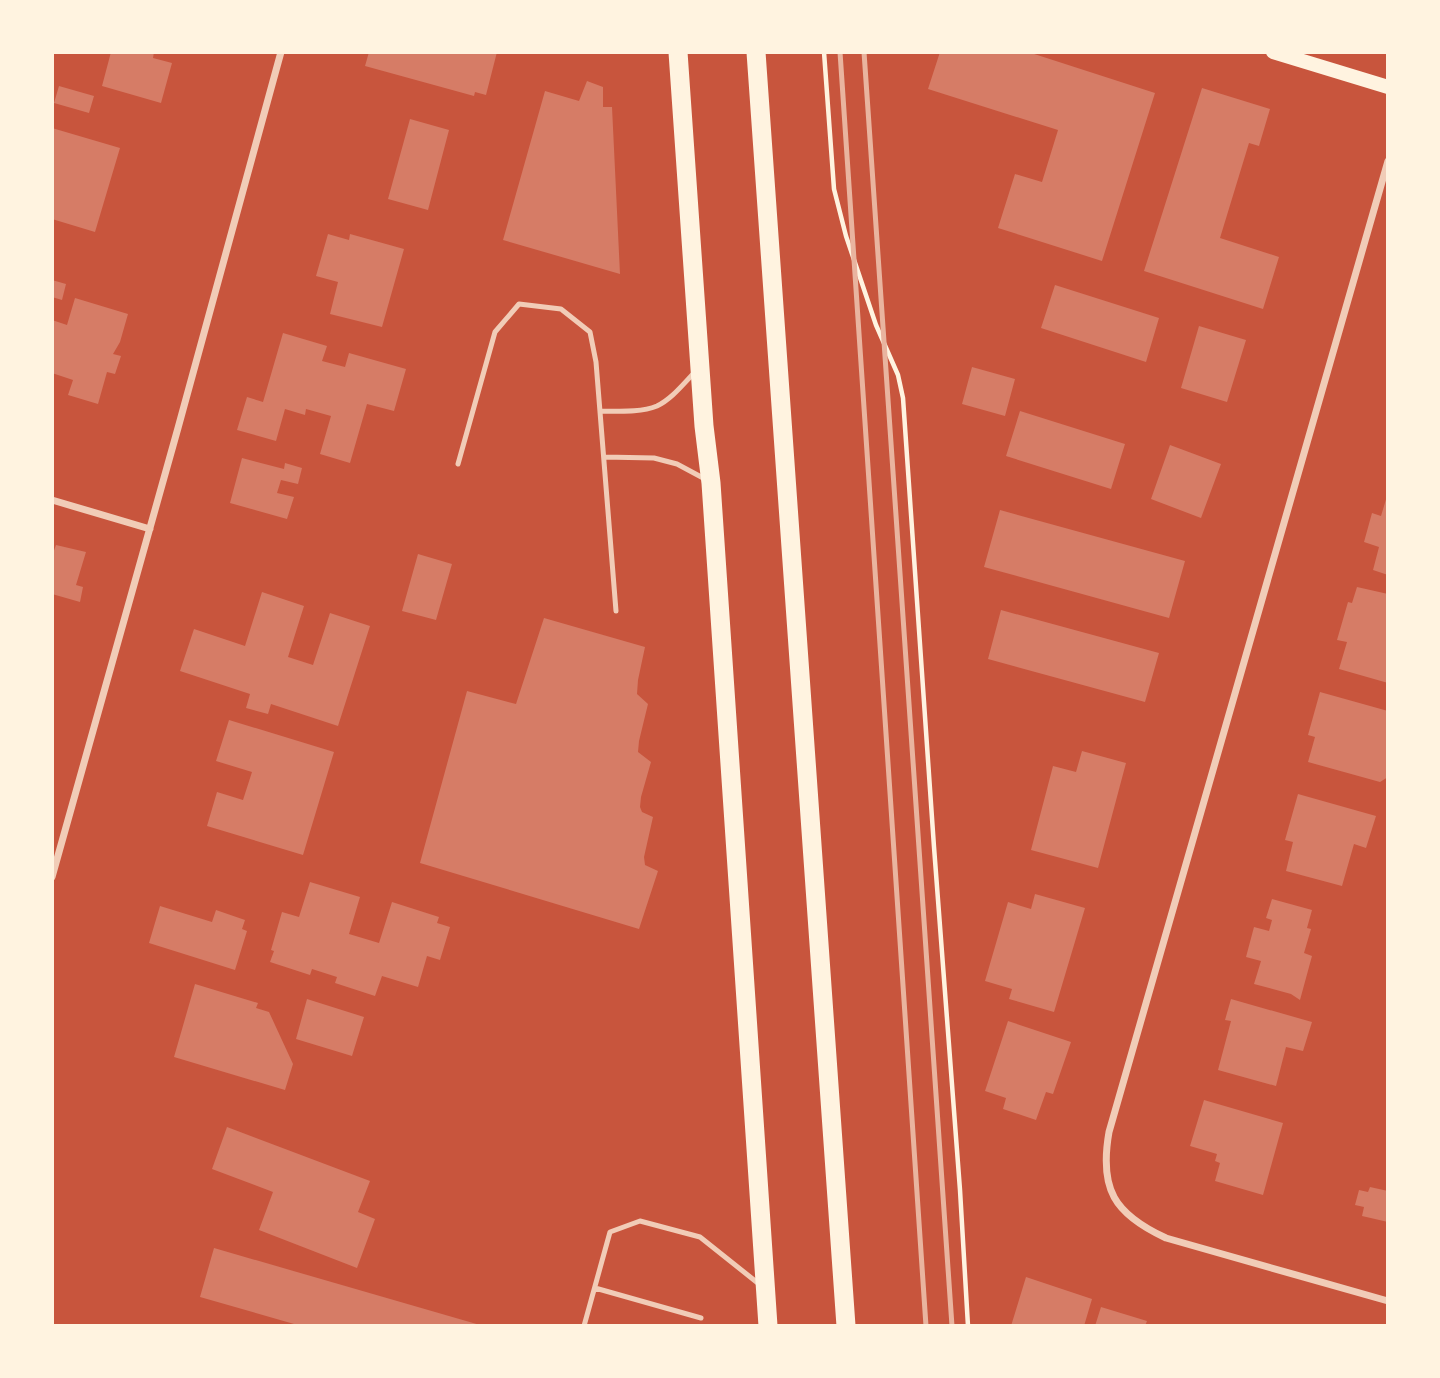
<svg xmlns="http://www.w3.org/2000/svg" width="1440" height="1378" font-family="Arial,sans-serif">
<rect width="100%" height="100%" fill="#c8553d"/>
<path fill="#d67c66" d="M 111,52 L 154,52 L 153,58 L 172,63 L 161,103 L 102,86 Z
M 369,52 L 497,52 L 486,95 L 475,92 L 474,96 L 365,66 Z
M 940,52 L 1028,52 L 1155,93 L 1102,261 L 998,228 L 1015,174 L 1042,182 L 1058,130 L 928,89 Z
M 587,81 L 603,87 L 603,107 L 612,107 L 620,274 L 503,240 L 545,91 L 579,101 Z
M 59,86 L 94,96 L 89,113 L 54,103 Z
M 1202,88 L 1270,109 L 1259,146 L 1249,143 L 1220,238 L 1279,257 L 1263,309 L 1144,271 Z
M 410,119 L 449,130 L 428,210 L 388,199 Z
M 52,128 L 120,148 L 95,232 L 52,219 Z
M 328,234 L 349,240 L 350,234 L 404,249 L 382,327 L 330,314 L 338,282 L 316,276 Z
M 52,280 L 66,284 L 62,300 L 52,297 Z
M 1055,285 L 1159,318 L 1146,362 L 1041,328 Z
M 75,298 L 128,314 L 120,342 L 113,354 L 121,356 L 115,374 L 107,372 L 98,404 L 68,395 L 73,380 L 52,373 L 52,320 L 67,325 Z
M 1199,326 L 1246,340 L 1227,402 L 1181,388 Z
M 283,333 L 327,346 L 322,361 L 345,367 L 349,353 L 406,369 L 394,411 L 367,404 L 350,463 L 320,454 L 331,416 L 306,409 L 305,415 L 285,409 L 276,441 L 237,430 L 247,397 L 263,402 Z
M 972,367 L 1015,379 L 1005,416 L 962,404 Z
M 1020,411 L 1125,444 L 1111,489 L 1006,456 Z
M 1170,445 L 1221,464 L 1201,518 L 1151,499 Z
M 242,458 L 284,469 L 285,463 L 302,468 L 298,484 L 281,480 L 277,493 L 294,497 L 287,519 L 230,503 Z
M 1387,496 L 1388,497 L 1388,575 L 1373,570 L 1379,547 L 1364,542 L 1372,513 L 1381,516 Z
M 1000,510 L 1185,561 L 1169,618 L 984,567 Z
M 56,545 L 86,552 L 76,585 L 83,587 L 80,602 L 52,594 L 52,556 Z
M 418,554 L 452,564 L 436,620 L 402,611 Z
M 1357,587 L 1388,594 L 1388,683 L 1339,669 L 1347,642 L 1337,640 L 1348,602 L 1352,603 Z
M 262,592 L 304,606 L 288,657 L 313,665 L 330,613 L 370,626 L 338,726 L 271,704 L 268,714 L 246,708 L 250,694 L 180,671 L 194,629 L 245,646 Z
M 1001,610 L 1159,653 L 1145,702 L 988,659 Z
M 544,618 L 645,647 L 638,680 L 637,694 L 648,704 L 639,741 L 638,752 L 651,762 L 641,797 L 640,807 L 642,812 L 653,817 L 644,857 L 645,865 L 658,871 L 639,929 L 420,863 L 467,691 L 516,704 Z
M 1320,692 L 1388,711 L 1388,777 L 1380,782 L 1308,762 L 1315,737 L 1308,735 Z
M 229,720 L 334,752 L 303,855 L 207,826 L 217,792 L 243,800 L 252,772 L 216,761 Z
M 1082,751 L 1126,763 L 1098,868 L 1031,850 L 1053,766 L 1076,772 Z
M 1298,794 L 1376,816 L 1366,848 L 1354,844 L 1342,886 L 1286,871 L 1293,842 L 1285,840 Z
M 310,882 L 360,897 L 349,934 L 379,943 L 392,902 L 439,917 L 437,923 L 450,927 L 440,960 L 427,956 L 418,987 L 382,976 L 375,996 L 335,983 L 337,977 L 312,969 L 310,975 L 270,962 L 274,951 L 271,950 L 282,912 L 299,917 Z
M 1035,894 L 1085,908 L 1054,1012 L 1009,999 L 1012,989 L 985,981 L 1008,902 L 1031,909 Z
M 1272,899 L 1312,910 L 1307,928 L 1311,929 L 1304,953 L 1312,956 L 1300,1000 L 1291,994 L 1254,984 L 1261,961 L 1246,957 L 1254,927 L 1269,931 L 1272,920 L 1266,918 Z
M 160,906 L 212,922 L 216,910 L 245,920 L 242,929 L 247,931 L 235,970 L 149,943 Z
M 195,984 L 258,1003 L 256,1008 L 269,1012 L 293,1064 L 285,1090 L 174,1057 Z
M 307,999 L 364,1017 L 352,1056 L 296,1039 Z
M 1231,999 L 1312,1022 L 1303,1051 L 1286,1047 L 1276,1086 L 1218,1070 L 1231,1021 L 1225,1020 Z
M 1008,1021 L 1071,1042 L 1053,1094 L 1046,1092 L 1036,1120 L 1003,1109 L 1006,1098 L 985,1091 Z
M 1204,1100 L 1283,1123 L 1263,1195 L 1215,1181 L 1220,1163 L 1215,1161 L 1217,1154 L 1190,1146 Z
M 227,1127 L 370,1181 L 358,1212 L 375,1219 L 357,1268 L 259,1230 L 273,1192 L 212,1169 Z
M 1370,1187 L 1388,1191 L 1388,1222 L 1362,1216 L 1364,1207 L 1355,1205 L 1359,1190 L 1368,1192 Z
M 214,1248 L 480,1325 L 480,1326 L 301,1326 L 200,1297 Z
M 1026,1277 L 1092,1299 L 1084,1326 L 1011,1326 Z
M 1101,1307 L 1147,1321 L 1145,1326 L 1095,1326 Z"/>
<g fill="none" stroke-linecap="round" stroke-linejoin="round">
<path stroke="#fff3e0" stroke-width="4.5" d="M 824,52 L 834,189 L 846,236 L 876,325 L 898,375 L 903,398 L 934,847 L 960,1190 L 968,1326"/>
<path stroke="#f1ccb7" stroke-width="5" d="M 600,411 C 618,411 640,413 657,406 C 672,399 684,383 695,372
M 604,457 L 654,458 L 677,464 L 705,479
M 458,464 L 495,332 L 519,304 L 561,309 L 590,332 L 596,362 L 616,611
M 595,1288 L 701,1318
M 584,1326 L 610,1232 L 640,1221 L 700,1237 L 759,1284"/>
<path stroke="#f1ccb7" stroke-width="7" d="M 1388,161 L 1109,1132 C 1099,1189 1114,1214 1166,1238 L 1388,1301
M 52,500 L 150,529
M 52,877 L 178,428 L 281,52"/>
<path stroke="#fff3e0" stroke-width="14" d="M 1273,52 L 1388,87"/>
<path stroke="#fff3e0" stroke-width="19" d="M 678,52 L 704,426 L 711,483 L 768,1326
M 756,52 L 846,1326"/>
<path stroke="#e9b49f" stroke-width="5" d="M 840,52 L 926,1326
M 864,52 L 952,1326"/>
</g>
<rect width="1440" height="1378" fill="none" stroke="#fff3e0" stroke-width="108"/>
</svg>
